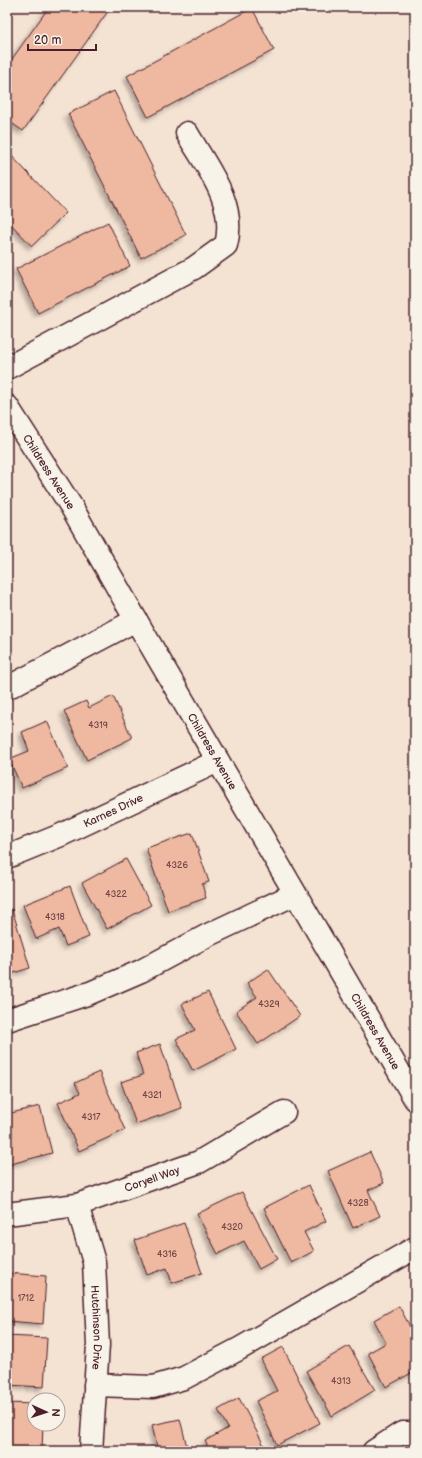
<svg xmlns="http://www.w3.org/2000/svg" width="422" height="1458" font-family="'Balsamiq Sans',sans-serif">
<defs>
<filter id="shadow"><feDropShadow dx="-3.5" dy="3.5" stdDeviation="2" flood-color="#0004"/></filter>
</defs>
<rect width="100%" height="100%" fill="#f4e2d2"/>
<filter id="ink" filterUnits="userSpaceOnUse"><feTurbulence type="fractalNoise" baseFrequency=".025" numOctaves="2"/><feDisplacementMap in="SourceGraphic" scale="8" xChannelSelector="R" yChannelSelector="G"/><feConvolveMatrix kernelMatrix="1 2 1 2 8 2 1 2 1" color-interpolation-filters="sRGB"/></filter>
<g filter="url(#ink)">
<path fill="#eeb9a0" stroke="#4a1f2b" filter="url(#shadow)" d="M 49,7 L 111,7 L 23,131 L 7,120 L 7,66 Z
M 252,8 L 274,50 L 148,117 L 127,76 Z
M 114,91 L 186,235 L 141,258 L 68,114 Z
M 7,151 L 66,213 L 32,246 L 7,220 Z
M 108,222 L 130,266 L 38,313 L 16,269 Z
M 113,696 L 132,738 L 87,760 L 64,711 L 86,701 L 89,708 Z
M 47,721 L 68,768 L 22,788 L 9,759 L 29,751 L 22,732 Z
M 192,833 L 209,882 L 202,884 L 206,898 L 168,911 L 146,848 Z
M 126,859 L 151,905 L 107,929 L 82,883 Z
M 70,886 L 89,937 L 66,946 L 59,929 L 36,939 L 23,905 Z
M 12,909 L 30,968 L 7,975 L 7,910 Z
M 268,969 L 300,1016 L 258,1044 L 236,1011 L 257,997 L 247,983 Z
M 208,992 L 236,1049 L 193,1071 L 176,1039 L 195,1030 L 182,1004 Z
M 160,1044 L 182,1108 L 136,1124 L 121,1082 L 143,1075 L 136,1053 Z
M 99,1072 L 125,1130 L 79,1151 L 58,1103 L 80,1093 L 75,1083 Z
M 40,1106 L 52,1153 L 7,1165 L 7,1114 Z
M 370,1152 L 384,1183 L 368,1190 L 380,1216 L 353,1228 L 328,1171 Z
M 309,1185 L 326,1221 L 304,1232 L 314,1251 L 291,1263 L 264,1208 Z
M 242,1192 L 277,1259 L 259,1269 L 244,1241 L 218,1254 L 197,1214 Z
M 184,1223 L 202,1273 L 172,1283 L 167,1268 L 147,1275 L 135,1240 Z
M 7,1273 L 46,1276 L 43,1324 L 7,1321 Z
M 399,1306 L 415,1336 L 415,1371 L 386,1387 L 368,1353 L 386,1343 L 374,1320 Z
M 7,1336 L 47,1338 L 44,1387 L 7,1385 Z
M 349,1346 L 375,1390 L 332,1416 L 306,1371 Z
M 283,1347 L 320,1423 L 277,1445 L 256,1401 L 277,1391 L 261,1359 Z
M 239,1398 L 267,1451 L 210,1451 L 205,1441 L 228,1428 L 218,1410 Z
M 7,1403 L 34,1404 L 34,1424 L 43,1424 L 42,1451 L 7,1451 Z
M 180,1419 L 188,1451 L 158,1451 L 152,1425 Z"/>
<g fill="none" stroke-linecap="round" stroke-linejoin="round">
<g stroke="#4a1f2b" stroke-width="25">
<g id="minor">
<path d="M 7,368 L 194,268 L 226,245 C 237,203 207,168 187,133"/>
<path id="s1" d="M 7,406 L 71,506 L 136,620 L 415,1099"/>
<path d="M 7,688 L 136,620"/>
<path id="s2" d="M 7,857 L 61,835 L 218,761"/>
<path d="M 7,1020 L 90,993 L 141,971 L 208,935 L 295,894"/>
<path id="s3" d="M 77,1205 L 94,1262 L 98,1345 L 91,1451"/>
<path id="s4" d="M 7,1214 L 77,1205 L 199,1162 L 284,1112"/>
<path d="M 95,1385 L 153,1387 L 184,1378 L 239,1349 L 415,1248"/>
<path d="M 374,1451 L 402,1433 L 415,1433"/>
</g>
</g>
<use href="#minor" stroke="#f7f3e8" stroke-width="22"/>
</g>
</g>
<g text-anchor="middle" dominant-baseline="central" stroke-width="3.5" stroke-linejoin="round" paint-order="stroke">
<g font-size="9" fill="#734648">
<text x="98" y="725">4319</text>
<text x="177" y="865">4326</text>
<text x="116" y="894">4322</text>
<text x="55" y="917">4318</text>
<text x="269" y="1004">4329</text>
<text x="152" y="1095">4321</text>
<text x="91" y="1117">4317</text>
<text x="358" y="1203">4328</text>
<text x="232" y="1227">4320</text>
<text x="167" y="1254">4316</text>
<text x="26" y="1298">1712</text>
<text x="341" y="1381">4313</text>
</g>
<g font-size="11" fill="#4a1f2b" stroke="#f7f3e8">
<text stroke="none"><textPath href="#s1" startOffset="78">Childress Avenue</textPath></text>
<text stroke="none"><textPath href="#s1" startOffset="402">Childress Avenue</textPath></text>
<text stroke="none"><textPath href="#s2" startOffset="116">Karnes Drive</textPath></text>
<text stroke="none"><textPath href="#s1" startOffset="726">Childress Avenue</textPath></text>
<text stroke="none"><textPath href="#s4" startOffset="150">Coryell Way</textPath></text>
<text stroke="none"><textPath href="#s3" startOffset="125">Hutchinson Drive</textPath></text>
</g>
</g>
<rect width="422" height="1458" fill="none" stroke="#f7f3e8" stroke-width="24"/>
<rect x="12" y="12" width="398" height="1434" fill="none" stroke="#4a1f2b" stroke-width="1.5" filter="url(#ink)"/>
<g transform="translate(46 1412) rotate(93)"><circle r="19" fill="#f7f3e8" stroke="#b29e9c"/>
<path d="M0-3L7 15L0 10L-7 15Z" fill="#4a1f2b"/>
<text y="-6" font-size="11" font-weight="bold" text-anchor="middle" fill="#4a1f2b">N</text>
</g>
<path d="M28 44v6h68v-6" fill="none" stroke="#4a1f2b" stroke-width="2"/>
<text x="34" y="44" font-size="12" fill="#4a1f2b" stroke="#f7f3e8" stroke-width="3" paint-order="stroke">20 m</text>
</svg>
